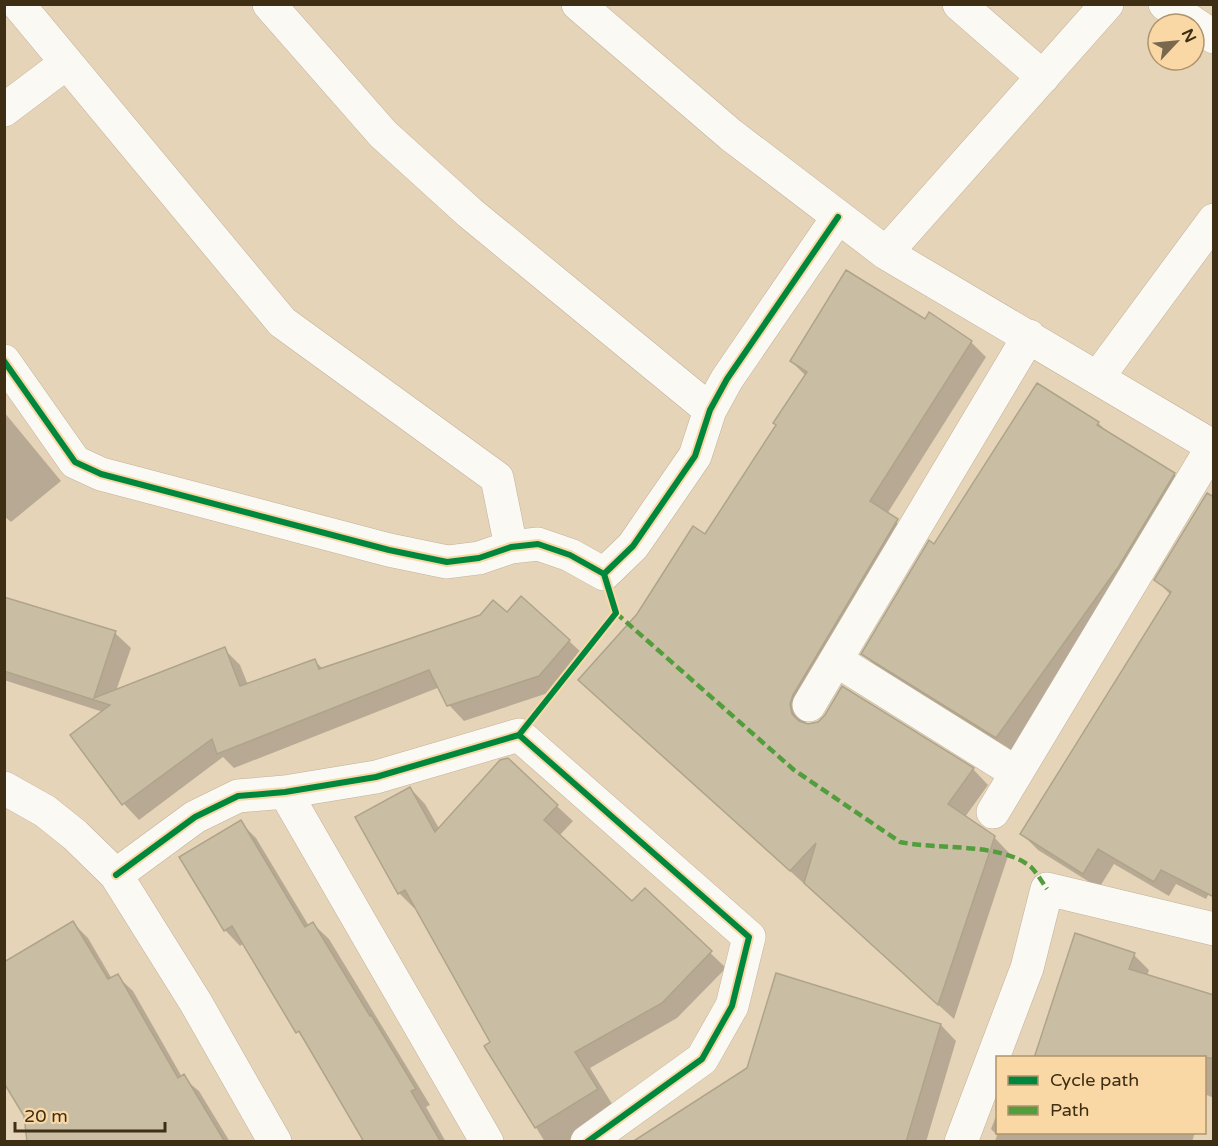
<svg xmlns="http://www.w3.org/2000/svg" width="1218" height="1146" font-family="'Varela Round',sans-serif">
<rect width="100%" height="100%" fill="#e6d4b9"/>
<path fill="#0003" d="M 925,321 L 971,342 L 986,357 L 887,514 L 912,536 L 808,711 L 805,721 L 806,725 L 973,769 L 988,785 L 965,817 L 994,837 L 1009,853 L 954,1019 L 595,695 L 778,425 L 806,376 L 791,361 Z
M 4,412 L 61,481 L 11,522 L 4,516 Z
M 1098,423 L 1111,435 L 1174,474 L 1189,490 L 1012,752 L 879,669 L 863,654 Z
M 1207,495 L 1210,892 L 1206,899 L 1176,884 L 1169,896 L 1114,864 L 1099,888 L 1038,850 L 1022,834 L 1171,595 L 1156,580 Z
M 4,597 L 115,633 L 131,648 L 116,691 L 224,649 L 240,665 L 248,685 L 315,661 L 323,669 L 507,614 L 569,641 L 585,656 L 554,691 L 464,721 L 449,705 L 440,687 L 234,768 L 223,757 L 139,820 L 124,804 L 72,736 L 103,712 L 4,680 Z
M 507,760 L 573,821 L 559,836 L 632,904 L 645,890 L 726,968 L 677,1018 L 590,1068 L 622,1120 L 595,1142 L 545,1142 L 486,1047 L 492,1043 L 416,907 L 414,908 L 399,893 L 410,788 L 425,804 L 440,830 Z
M 240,822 L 256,838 L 309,926 L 313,924 L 329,939 L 430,1105 L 426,1107 L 446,1142 L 360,1142 L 363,1137 L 244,943 L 240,946 L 225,930 Z
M 73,923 L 88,938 L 112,979 L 117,976 L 133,991 L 182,1077 L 199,1091 L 230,1142 L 41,1142 Z
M 1134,955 L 1149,970 L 1147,976 L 1214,996 L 1214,1098 L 1207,1095 L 1204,1102 L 1204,1058 L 1035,1058 Z
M 941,1025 L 956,1041 L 926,1142 L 635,1142 Z
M 998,1111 L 998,1132 L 1195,1132 L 1192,1142 L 995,1142 L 997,1135 L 991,1129 Z"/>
<path fill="#c9bea4" stroke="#aea48a" stroke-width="1.5" d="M 846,270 L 925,319 L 929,312 L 972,341 L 870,501 L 898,519 L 793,695 L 790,704 L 792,714 L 799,721 L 808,724 L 818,722 L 825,715 L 842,686 L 974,768 L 948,804 L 995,836 L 938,1005 L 804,883 L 816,843 L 790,871 L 578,680 L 637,614 L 693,526 L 705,534 L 776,425 L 773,423 L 807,372 L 790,361 Z
M 1037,383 L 1099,422 L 1097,425 L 1175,473 L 1119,566 L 996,738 L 861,654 L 929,540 L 934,544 Z
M 1207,493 L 1214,497 L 1214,897 L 1161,870 L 1154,882 L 1098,849 L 1083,874 L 1020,834 L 1171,592 L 1154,580 Z
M 521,596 L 570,640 L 539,676 L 447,706 L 429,670 L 217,754 L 212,739 L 122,805 L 70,735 L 110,705 L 4,671 L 4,597 L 116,631 L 94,698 L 225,647 L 240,686 L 315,659 L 319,669 L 480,615 L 493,600 L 507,612 Z
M 508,758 L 558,805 L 544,820 L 632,901 L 645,888 L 712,951 L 662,1003 L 575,1052 L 598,1089 L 535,1128 L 484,1046 L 490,1042 L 405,890 L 398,894 L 355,817 L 410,787 L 435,832 L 500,760 Z
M 241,820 L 305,927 L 313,922 L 370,1016 L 371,1015 L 416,1089 L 411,1091 L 441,1142 L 364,1142 L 299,1031 L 296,1033 L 232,926 L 224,931 L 179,857 Z
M 73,921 L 108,979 L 118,974 L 178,1078 L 184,1074 L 225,1142 L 27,1142 L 24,1116 L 4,1083 L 4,962 Z
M 1075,933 L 1135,953 L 1129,969 L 1214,995 L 1214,1058 L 1034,1058 Z
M 776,973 L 941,1024 L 906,1142 L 632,1142 L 747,1068 Z"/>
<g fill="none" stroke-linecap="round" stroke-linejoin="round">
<g stroke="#c1b199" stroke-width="34">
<path id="minor" d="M 18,4 L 282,322 L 497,478 L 511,547
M 269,4 L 383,134 L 470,213 L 710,410
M 578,4 L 731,135 L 886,253 L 1214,447
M 959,4 L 1043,77
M 1165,4 L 1214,37
M 4,110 L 65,64
M 886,253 L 1107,4
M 4,361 L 75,462 L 101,474 L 389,550 L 447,562 L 479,558 L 511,547 L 538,544 L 570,555 L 604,574 L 633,546 L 695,456 L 710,410 L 727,379 L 838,217
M 1098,377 L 1214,220
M 836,660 L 1015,772
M 809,705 L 1029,336
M 4,788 L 45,811 L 75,835 L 116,875 L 196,1003 L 275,1142
M 285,792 L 487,1142
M 993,812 L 1213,446
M 116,875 L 195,817 L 238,796 L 285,792 L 376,777 L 519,735 L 749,937 L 732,1006 L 702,1059 L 587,1142
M 961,1142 L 1027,968 L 1047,889 L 1214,929"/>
</g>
<use href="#minor" stroke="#fbf9f4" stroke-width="33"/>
<path stroke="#539d3d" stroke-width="4.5" stroke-dasharray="9 4.5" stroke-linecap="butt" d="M 616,613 L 794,770 L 900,842 C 937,850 1001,842 1031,867 C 1037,873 1042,882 1047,889"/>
<g stroke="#f9d8a6" stroke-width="10">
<path id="cycleway" d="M 4,361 L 75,462 L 101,474 L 389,550 L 447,562 L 479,558 L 511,547 L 538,544 L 570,555 L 604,574 L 633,546 L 695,456 L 710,410 L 727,379 L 838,217
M 519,735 L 616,613 L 604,574
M 116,875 L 195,817 L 238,796 L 285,792 L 376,777 L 519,735 L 749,937 L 732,1006 L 702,1059 L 587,1142"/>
</g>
<use href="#cycleway" stroke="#00873e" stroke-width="6"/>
</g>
<rect width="1218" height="1146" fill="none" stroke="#3e2e14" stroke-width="12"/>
<rect x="996" y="1056" width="210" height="78" fill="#f9d8a6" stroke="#ae946c" stroke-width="1.5"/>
<rect x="1008" y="1076" width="30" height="9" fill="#00873e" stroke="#ae946c" stroke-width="1.5"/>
<text x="1050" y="1086" font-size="18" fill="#3e2e14">Cycle path</text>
<rect x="1008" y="1106" width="30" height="9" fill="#539d3d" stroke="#ae946c" stroke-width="1.5"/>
<text x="1050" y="1116" font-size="18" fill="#3e2e14">Path</text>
<g transform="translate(1176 42) rotate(64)"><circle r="28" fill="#f9d8a6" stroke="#ae946c" stroke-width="1.5"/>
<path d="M0-4.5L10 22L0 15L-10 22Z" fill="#79684e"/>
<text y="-9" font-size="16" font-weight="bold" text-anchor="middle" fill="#3e2e14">N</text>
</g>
<path d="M15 1122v9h150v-9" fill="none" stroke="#3e2e14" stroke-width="3"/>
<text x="24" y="1122" font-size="18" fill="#3e2e14" stroke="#f9d8a6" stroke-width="4.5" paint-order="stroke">20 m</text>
</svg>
